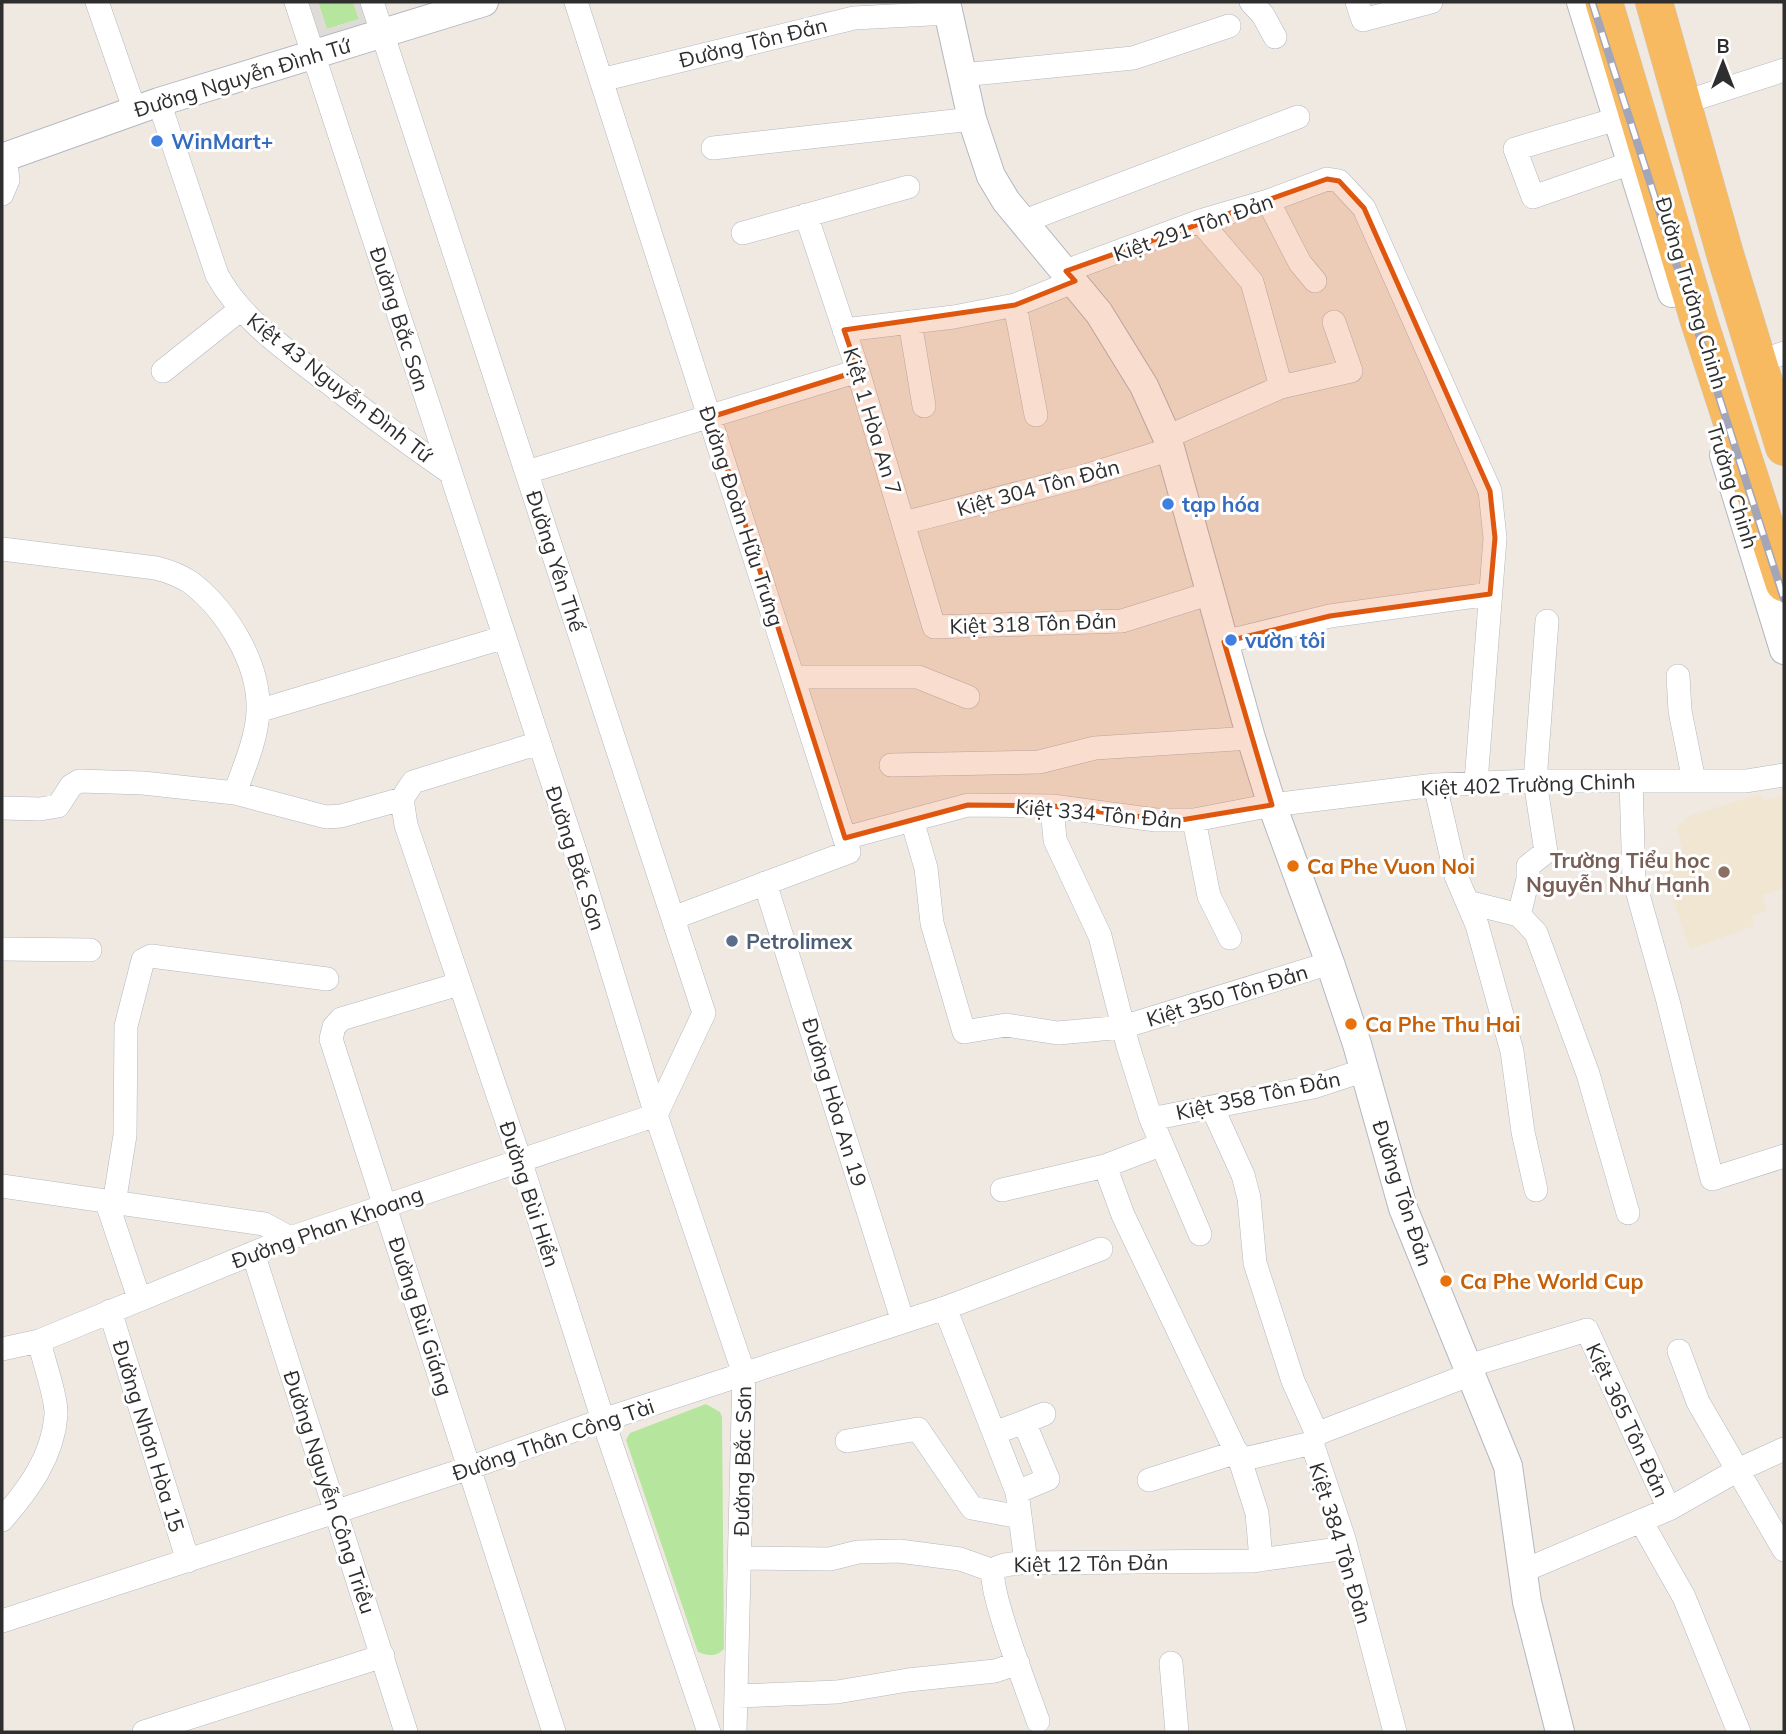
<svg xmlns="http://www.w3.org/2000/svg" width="1786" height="1734" font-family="Mulish,sans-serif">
<rect width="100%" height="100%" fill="#efe9e1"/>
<path fill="#f0e6d1" d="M 1760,794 L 1763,801 L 1784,795 L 1784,888 L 1762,895 L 1767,911 L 1752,916 L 1754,926 L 1690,949 L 1659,857 L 1683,849 L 1676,828 L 1689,816 Z"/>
<path fill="#b6e59e" d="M 318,2 L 353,2 L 359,19 L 327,29 Z
M 706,1404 L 720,1412 L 722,1417 L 724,1649 C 716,1657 708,1656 698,1652 L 626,1440 L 630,1433 Z"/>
<path fill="#dfdcd8" d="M 305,2 L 318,2 L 327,29 L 359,19 L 353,2 L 363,2 L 368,23 L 319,38 Z"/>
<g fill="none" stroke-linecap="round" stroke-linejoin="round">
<g stroke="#b4b7c1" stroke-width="24">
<path id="minor" d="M 97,2 L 135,111
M 296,2 L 577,857 L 656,1115 L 744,1374 L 735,1732
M 372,2 L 704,1013 L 656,1115
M 576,2 L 849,852 L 673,918
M 1251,2 L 1263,15 L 1275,37
M 1357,2 L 1363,20 L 1431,2
M 962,75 L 1133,58 L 1229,26
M 601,80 L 854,18 L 949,13
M 159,102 L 217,275 C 241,319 286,350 325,380 C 366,412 407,443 451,473
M 1682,103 L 1784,70
M 1617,119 L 1515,149 L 1533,197 L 1631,163
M 713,148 L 972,119
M 2,194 L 8,180 L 5,157
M 1268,201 L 1300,263 L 1315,281
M 806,215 L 858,371 L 934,627 L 1122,621 L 1211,593
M 1200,221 L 1252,282 L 1281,387
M 1022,222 L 1298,117
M 743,233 L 908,187
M 1066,271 L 1200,221 L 1268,201 L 1327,179 L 1339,181 L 1364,208 L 1490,491 L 1495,538 L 1476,782
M 1015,305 L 1036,415
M 910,322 L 924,406
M 844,330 L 954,317 L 1015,305 L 1075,281
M 1758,362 L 1784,353
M 163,371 L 241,309
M 1167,437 L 1281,387 L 1351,371 L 1334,322
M 527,472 L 858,371
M 904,523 L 1088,475 L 1171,449
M 2,549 L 156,568 C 168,571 179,575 190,582 C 227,610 260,664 258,711 C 257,739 244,767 235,793
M 1224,642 L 1330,616 L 1490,594
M 1678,676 L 1680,711 L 1694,781
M 793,677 L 918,677 L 968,697
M 258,711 L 505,637
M 539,743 L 413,782 L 402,799 L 406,825 L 520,1160 L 603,1420 L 709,1732
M 891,765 L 1039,762 L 1095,748 L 1251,738
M 1631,781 L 1634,880 L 1668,1001 L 1712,1179 L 1784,1156
M 1435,785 L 1456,876 L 1477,925 L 1512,1051 L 1523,1132 L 1536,1190
M 1052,806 L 1055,840 L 1100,936 L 1128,1046 L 1151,1119 L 1200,1234
M 2,808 L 40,809 L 58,806 L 71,786 L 79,781 L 143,783 L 235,793 L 326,817 L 341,816 L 402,799
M 912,820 L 926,868 L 932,923 L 964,1032 L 1006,1025 L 1058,1033 L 1123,1027 L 1330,963
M 1194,820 L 1209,896 L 1230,938
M 845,838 L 968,805 L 1052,806 L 1156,820 L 1194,820 L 1272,805 L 1435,785 L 1535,781 L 1746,781 L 1784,775
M 765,883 L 903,1322
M 1467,902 L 1519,915 L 1536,933 L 1588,1074 L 1628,1213
M 1519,915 L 1528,879 L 1528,866 L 1546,852 L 1535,781 L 1547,621
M 2,949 L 90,950
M 459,984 L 341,1019 L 334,1027 L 331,1039 L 554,1732
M 1212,1107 L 1243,1175 L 1249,1198 L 1255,1263 L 1293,1381 L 1317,1434
M 1151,1119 L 1313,1087 L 1365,1070
M 1105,1166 L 1123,1215 L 1240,1460 L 1257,1513 L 1261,1560
M 2,1186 L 264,1224 L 290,1238
M 1002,1190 L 1105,1166 L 1160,1145
M 107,1203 L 139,1298
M 114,1204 L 125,1135 L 126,1026 L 143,960 L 151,956 L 327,979
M 253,1253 L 406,1732
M 945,1308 L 1017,1492 L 1026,1563
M 110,1311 L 188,1561
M 2,1349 L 39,1341 L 290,1238 L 656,1115
M 1679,1351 L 1698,1402 L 1784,1550
M 1468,1366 L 1587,1330 L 1669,1509
M 1024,1422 L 1044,1414
M 994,1433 L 1024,1422 L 1048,1479 L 1017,1492
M 847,1441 L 918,1429 L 972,1508 L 1020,1517
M 1240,1460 L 1312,1443
M 1149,1480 L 1237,1452
M 2,1520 C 28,1490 53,1457 56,1415 C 57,1398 43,1359 39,1341
M 1641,1521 L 1684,1597 L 1739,1732
M 741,1558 L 830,1559 L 858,1552 L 899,1551 L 960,1559 L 994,1571
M 1523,1571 L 1669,1509 L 1738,1470 L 1784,1449
M 2,1621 L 469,1468 L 603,1420 L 945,1308 L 1101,1249
M 1171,1663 L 1177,1732
M 737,1696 L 837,1692 L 908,1680 L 995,1671 L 1018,1663
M 1038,1721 C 1031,1700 985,1582 994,1570 C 1000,1564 1013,1564 1020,1563 L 1252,1561 L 1346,1548
M 144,1732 L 383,1656
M 1395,1732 L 1344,1539 L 1312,1443 L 1317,1434 L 1329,1429 L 1471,1374"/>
</g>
<g stroke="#b4b7c1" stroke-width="30">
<path id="tertiary" d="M 946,2 L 972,119 L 991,176 L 1006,201 L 1099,313 L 1144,386 L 1167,437 L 1251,738 L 1272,805 L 1330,963 L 1357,1044 L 1403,1208 L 1508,1466 L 1527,1602 L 1560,1732
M 1581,2 L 1672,293
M 2,158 L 159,102 L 484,2
M 1724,455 L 1784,650"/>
</g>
<g stroke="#c9c9c9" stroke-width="38">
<path id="trunk" d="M 1604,2 L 1699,321 L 1784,583
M 1654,2 L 1725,254 L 1784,447"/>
</g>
<use href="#minor" stroke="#fff" stroke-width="23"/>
<use href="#tertiary" stroke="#fff" stroke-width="28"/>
<use href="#trunk" stroke="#f8ba60" stroke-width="37"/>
<g stroke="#a3a6b8" stroke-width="8">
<path id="rail" d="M 1592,2 L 1784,599"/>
</g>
<use href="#rail" stroke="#fff" stroke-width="5" stroke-dasharray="16" stroke-linecap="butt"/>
</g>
<path fill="#df570e" fill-opacity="0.2" stroke="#df570e" stroke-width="5" stroke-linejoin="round" d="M 1327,179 L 1339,181 L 1364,208 L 1490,491 L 1495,538 L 1490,594 L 1330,616 L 1224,642 L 1272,805 L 1175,821 L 1052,806 L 968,805 L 845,838 L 711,417 L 858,371 L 844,330 L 1015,305 L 1075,281 L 1066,271 Z"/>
<g fill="#3f7fe0" stroke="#fff" stroke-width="2.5">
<circle cx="157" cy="141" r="7"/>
<circle cx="1168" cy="504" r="7"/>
<circle cx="1231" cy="640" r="7"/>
</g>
<g fill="#e8710a" stroke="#fff" stroke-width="2.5">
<circle cx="1293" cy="866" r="7"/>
<circle cx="1351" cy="1024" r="7"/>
<circle cx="1446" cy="1281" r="7"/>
</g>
<circle fill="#8d6e63" stroke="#fff" stroke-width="2.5" cx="1724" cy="872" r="7"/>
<circle fill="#5c6f8a" stroke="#fff" stroke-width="2.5" cx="732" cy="941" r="7"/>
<g text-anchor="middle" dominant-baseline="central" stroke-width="6" stroke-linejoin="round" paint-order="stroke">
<g font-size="21" fill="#2e2e2e" stroke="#fff">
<text transform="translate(753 42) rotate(-14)">Đường Tôn Đản</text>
<text transform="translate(242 77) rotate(-17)">Đường Nguyễn Đình Tứ</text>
<text transform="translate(1193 227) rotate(-19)">Kiệt 291 Tôn Đản</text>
<text transform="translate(1692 293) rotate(73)">Đường Trường Chinh</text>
<text transform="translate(400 319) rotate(72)">Đường Bắc Sơn</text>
<text transform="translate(340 387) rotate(38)">Kiệt 43 Nguyễn Đình Tứ</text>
<text transform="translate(873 421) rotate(73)">Kiệt 1 Hòa An 7</text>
<text transform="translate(1733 486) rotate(73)">Trường Chinh</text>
<text transform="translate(1038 487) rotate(-15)">Kiệt 304 Tôn Đản</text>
<text transform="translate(742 516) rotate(72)">Đường Đoàn Hữu Trưng</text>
<text transform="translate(556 561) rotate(72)">Đường Yên Thế</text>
<text transform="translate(1033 623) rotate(-2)">Kiệt 318 Tôn Đản</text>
<text transform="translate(1528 784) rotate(-2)">Kiệt 402 Trường Chinh</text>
<text transform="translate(1099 813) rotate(5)">Kiệt 334 Tôn Đản</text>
<text transform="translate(576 858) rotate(72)">Đường Bắc Sơn</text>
<text transform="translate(1227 995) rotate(-17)">Kiệt 350 Tôn Đản</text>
<text transform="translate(1258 1095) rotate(-12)">Kiệt 358 Tôn Đản</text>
<text transform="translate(835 1102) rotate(73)">Đường Hòa An 19</text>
<text transform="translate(1403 1193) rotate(72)">Đường Tôn Đản</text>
<text transform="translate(530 1194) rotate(72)">Đường Bùi Hiển</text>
<text transform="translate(327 1227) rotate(-20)">Đường Phan Khoang</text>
<text transform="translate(421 1316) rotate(72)">Đường Bùi Giáng</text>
<text transform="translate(1628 1420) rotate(65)">Kiệt 365 Tôn Đản</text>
<text transform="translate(149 1436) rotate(73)">Đường Nhơn Hòa 15</text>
<text transform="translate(553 1439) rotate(-19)">Đường Thân Công Tài</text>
<text transform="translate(742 1461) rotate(-89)">Đường Bắc Sơn</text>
<text transform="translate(330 1492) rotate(72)">Đường Nguyễn Công Triều</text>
<text transform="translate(1341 1543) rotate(73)">Kiệt 384 Tôn Đản</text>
<text transform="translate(1091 1563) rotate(-1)">Kiệt 12 Tôn Đản</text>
</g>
<g font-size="21" font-weight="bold" fill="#366cbe" stroke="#fff" text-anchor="start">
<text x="171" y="141">WinMart+</text>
<text x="1182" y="504">tạp hóa</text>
<text x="1245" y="640">vườn tôi</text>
</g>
<g font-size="21" font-weight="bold" fill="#785e54" stroke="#fff" text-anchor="end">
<text x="1710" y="860">Trường Tiểu học<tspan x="1710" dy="24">Nguyễn Như Hạnh</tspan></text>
</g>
<g font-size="21" font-weight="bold" fill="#c56008" stroke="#fff" text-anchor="start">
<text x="1307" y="866">Ca Phe Vuon Noi</text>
<text x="1365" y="1024">Ca Phe Thu Hai</text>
<text x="1460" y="1281">Ca Phe World Cup</text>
</g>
<g font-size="21" font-weight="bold" fill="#4e5e75" stroke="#fff" text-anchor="start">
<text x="746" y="941">Petrolimex</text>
</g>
</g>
<rect width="1786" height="1734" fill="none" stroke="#2e2e2e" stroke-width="7"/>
<g transform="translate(1723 63)" stroke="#ffffff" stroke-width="5" paint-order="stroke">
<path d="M0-5L12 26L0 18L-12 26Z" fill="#2e2e2e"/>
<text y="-10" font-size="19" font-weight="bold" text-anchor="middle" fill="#2e2e2e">B</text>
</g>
</svg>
